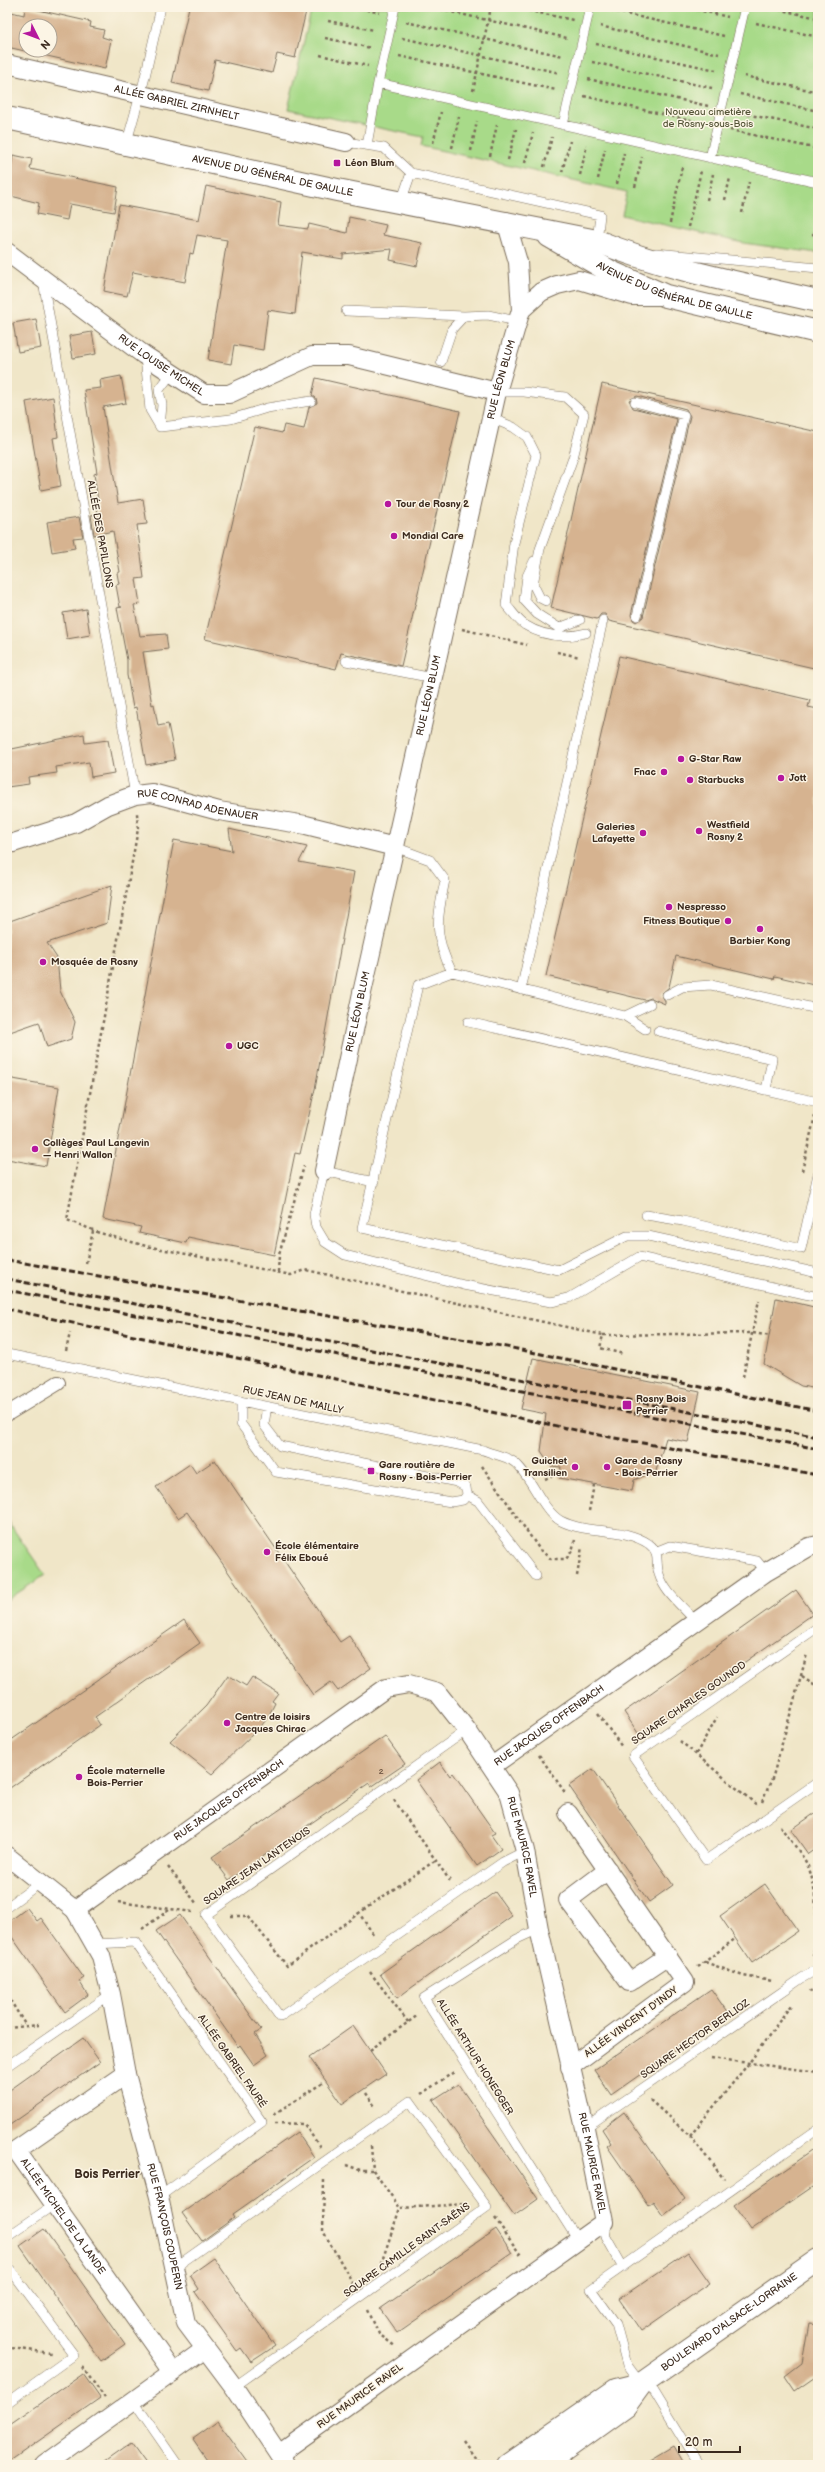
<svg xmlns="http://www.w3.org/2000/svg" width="825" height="2472" font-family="'Balsamiq Sans',sans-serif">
<rect width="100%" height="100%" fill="#fcf5e5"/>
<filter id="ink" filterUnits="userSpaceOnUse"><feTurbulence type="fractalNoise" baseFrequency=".025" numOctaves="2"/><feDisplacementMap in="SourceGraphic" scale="8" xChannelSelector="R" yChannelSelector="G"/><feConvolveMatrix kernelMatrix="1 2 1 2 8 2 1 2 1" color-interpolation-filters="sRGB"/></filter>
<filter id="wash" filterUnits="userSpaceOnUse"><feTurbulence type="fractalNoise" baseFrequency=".012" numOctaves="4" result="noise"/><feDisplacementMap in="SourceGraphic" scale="16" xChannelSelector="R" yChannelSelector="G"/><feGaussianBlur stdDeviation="0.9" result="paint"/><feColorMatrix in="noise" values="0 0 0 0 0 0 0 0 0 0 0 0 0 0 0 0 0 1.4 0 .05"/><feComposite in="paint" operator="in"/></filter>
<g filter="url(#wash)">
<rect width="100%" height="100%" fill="#f0e6c8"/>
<path fill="#a8da89" stroke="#728254" d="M 312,7 L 818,7 L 818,253 L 743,243 L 622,215 L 627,192 L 421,146 L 423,137 L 288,109 Z
M 7,1520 L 45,1575 L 7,1600 Z"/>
<g id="blocks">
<path fill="#d6b390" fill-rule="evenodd" d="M 25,7 L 91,22 L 90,27 L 104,30 L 102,37 L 111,40 L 105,69 L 7,47 L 7,11 L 24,15 ZM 26,26 L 50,26 L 50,50 L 26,50 Z
M 189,7 L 307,7 L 295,58 L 277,54 L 272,73 L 215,60 L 208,91 L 172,83 Z
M 13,155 L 32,159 L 30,169 L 118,187 L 114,212 L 70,204 L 67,220 L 37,214 L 39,203 L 7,195 Z
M 206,186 L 281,202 L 278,225 L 308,229 L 309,224 L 347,233 L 349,217 L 386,225 L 383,235 L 422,243 L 417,266 L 390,260 L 392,249 L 343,254 L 343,259 L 302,252 L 295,314 L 268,310 L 263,350 L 234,345 L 231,364 L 208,360 L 227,240 L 197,235 L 193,254 L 190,253 L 185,282 L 133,272 L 127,296 L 104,291 L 119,205 L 199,220 Z
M 36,319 L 41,348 L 18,352 L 13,323 Z
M 92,332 L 96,354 L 73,358 L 69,336 Z
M 121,376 L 126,403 L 103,407 L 118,503 L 143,499 L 147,524 L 137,525 L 144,578 L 136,579 L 140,604 L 134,605 L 140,636 L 166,634 L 168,649 L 143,652 L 152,705 L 154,704 L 158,726 L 168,724 L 175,760 L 146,765 L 136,707 L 133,708 L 127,675 L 127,660 L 117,608 L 122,607 L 120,607 L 116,585 L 119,584 L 117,573 L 120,572 L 113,531 L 94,535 L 91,515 L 98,514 L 97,507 L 99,507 L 94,474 L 97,473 L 84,390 L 101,388 L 100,380 Z
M 316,378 L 460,411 L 401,666 L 341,653 L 336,669 L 205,639 L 255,427 L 282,433 L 284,425 L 304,429 L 309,407 L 317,403 L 316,398 L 312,395 Z
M 602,384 L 818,432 L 818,669 L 609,621 L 605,614 L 601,614 L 597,619 L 551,608 ZM 637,396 L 686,409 L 690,416 L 643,617 L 636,622 L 633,620 L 631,615 L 677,419 L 633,408 L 629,400 Z
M 53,397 L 58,437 L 53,438 L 61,486 L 41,490 L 26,402 Z
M 79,517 L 83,537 L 73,538 L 75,548 L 52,552 L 47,522 Z
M 86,609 L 90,635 L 67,639 L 63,613 Z
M 619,656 L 810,700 L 808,707 L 818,709 L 818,986 L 775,976 L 774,979 L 676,956 L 669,987 L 661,994 L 665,1001 L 665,1004 L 651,998 L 645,1000 L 546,976 Z
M 84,734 L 85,743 L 108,740 L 114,773 L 91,777 L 89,762 L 56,767 L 57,773 L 28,777 L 29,784 L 7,787 L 7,750 Z
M 229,829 L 307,847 L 299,862 L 354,872 L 315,1089 L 300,1154 L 295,1153 L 274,1255 L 188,1237 L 186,1243 L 139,1233 L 141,1227 L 103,1219 L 174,840 L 232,851 Z
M 112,885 L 107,923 L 47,943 L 57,958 L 60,991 L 75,1022 L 71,1039 L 47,1047 L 39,1022 L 7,1033 L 7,922 Z
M 7,1078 L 59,1087 L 46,1166 L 7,1159 Z
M 776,1298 L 818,1308 L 818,1389 L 801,1386 L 764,1364 Z
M 533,1358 L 700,1392 L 688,1442 L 666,1438 L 656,1471 L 634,1480 L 632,1491 L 559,1478 L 561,1467 L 551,1466 L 541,1451 L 546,1414 L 521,1409 Z
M 215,1460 L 340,1642 L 349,1636 L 371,1668 L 338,1691 L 331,1682 L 313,1695 L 187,1512 L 178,1518 L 156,1487 L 190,1464 L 196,1473 Z
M 796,1590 L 813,1614 L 640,1736 L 624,1712 Z
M 184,1620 L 200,1643 L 95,1717 L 100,1725 L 7,1790 L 7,1743 Z
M 228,1675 L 246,1686 L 252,1677 L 278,1693 L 272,1701 L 275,1703 L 268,1717 L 262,1725 L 212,1774 L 170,1741 L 206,1706 Z
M 385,1736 L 405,1764 L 371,1787 L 369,1783 L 229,1880 L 212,1857 Z
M 440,1762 L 450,1776 L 453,1773 L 495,1833 L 491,1835 L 501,1849 L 477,1866 L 416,1780 Z
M 593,1769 L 673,1885 L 649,1902 L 569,1786 Z
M 818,1811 L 818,1847 L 808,1854 L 791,1830 Z
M 765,1884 L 798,1931 L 752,1963 L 720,1916 Z
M 495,1892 L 512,1916 L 397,1998 L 380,1974 Z
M 27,1908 L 37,1921 L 41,1918 L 84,1978 L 79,1981 L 88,1995 L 65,2012 L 7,1930 L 7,1923 Z
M 180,1915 L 261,2030 L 255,2034 L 268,2055 L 254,2065 L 240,2045 L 238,2047 L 156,1931 Z
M 711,1989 L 728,2013 L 611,2095 L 594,2070 Z
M 353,2026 L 386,2074 L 342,2104 L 309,2057 Z
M 83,2038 L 100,2062 L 7,2127 L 7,2092 Z
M 458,2084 L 538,2199 L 514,2216 L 433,2100 Z
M 624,2112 L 685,2199 L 663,2216 L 653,2201 L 648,2205 L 607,2146 L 611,2143 L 602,2129 Z
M 297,2132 L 314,2157 L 233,2214 L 235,2217 L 202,2241 L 182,2213 Z
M 818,2147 L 818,2183 L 751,2229 L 734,2205 Z
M 44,2229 L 125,2344 L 101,2361 L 20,2246 Z
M 496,2229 L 512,2253 L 397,2333 L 380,2309 Z
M 688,2252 L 710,2283 L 641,2331 L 619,2299 Z
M 214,2258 L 275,2346 L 251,2362 L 241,2348 L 237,2351 L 195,2292 L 199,2289 L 190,2275 Z
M 809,2324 L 818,2325 L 818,2375 L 795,2391 L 785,2376 L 802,2363 Z
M 83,2374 L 100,2398 L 7,2463 L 7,2427 Z
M 218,2421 L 250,2465 L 211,2465 L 193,2439 Z
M 131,2443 L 147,2465 L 100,2465 Z
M 674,2446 L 685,2465 L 642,2465 Z"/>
</g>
</g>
<g filter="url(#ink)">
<use href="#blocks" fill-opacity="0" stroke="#7a6c5a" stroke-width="1"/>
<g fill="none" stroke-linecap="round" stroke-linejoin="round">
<g stroke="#7a6c5a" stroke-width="10">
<path id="service" d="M 378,83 L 395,7
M 563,125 L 590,7
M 346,142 L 384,148 L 411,173
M 126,145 L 144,81 L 161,7
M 367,145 L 378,83 L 818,182
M 710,158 L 745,7
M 401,202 L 411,173 L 600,215 L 597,241
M 656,253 L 818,268
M 43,281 L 135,795
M 346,311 L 464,316
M 145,356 L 150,410 L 160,427
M 441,362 L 452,329 L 464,316 L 488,315 L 517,321
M 497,392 L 524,392 L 565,397 L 584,414 L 573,458 L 540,549 L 533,584 L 540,598 L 546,601
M 635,402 L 684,415 L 637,616
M 491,418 L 513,427 L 527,437 L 536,455 L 514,543 L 506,605 C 512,611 518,621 525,625 C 544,637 566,638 586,633
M 160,427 L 231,419 L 267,408 L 311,401
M 160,427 L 162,405 L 159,390 L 171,374
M 534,561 L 527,576 L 524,600 L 537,614 L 559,628 L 580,620
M 346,661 L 433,678
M 395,847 L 430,860 L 445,880 C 437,920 433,935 452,972 L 625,1016 L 650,1004
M 452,972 L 418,985 L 362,1228 L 559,1270 L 627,1236 L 648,1236 L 818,1273
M 521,990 L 603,620
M 667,995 L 682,987 L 711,985 L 818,1009
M 625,1016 L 645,1029
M 468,1022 L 818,1102
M 658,1031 L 772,1059 L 766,1090
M 374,1182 L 324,1171 L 314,1214 L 316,1227 L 325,1242 L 345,1255 L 464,1285 L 551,1302 L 569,1298 L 639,1257 L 818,1297
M 646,1215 L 683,1221 L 801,1249 L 818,1174
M 7,1354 L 483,1450 C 492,1454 506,1456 514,1462 C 531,1475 542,1511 561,1521 C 589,1535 623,1526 649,1544 C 661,1553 655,1564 659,1574 C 665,1594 683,1606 696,1622
M 241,1401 L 241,1424 L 276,1472 L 451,1502 L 463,1500 L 467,1495 L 466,1487 L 457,1482 L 280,1446 L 264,1425 L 267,1406
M 467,1495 L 478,1501 L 536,1576
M 655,1552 L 670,1546 L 757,1561 L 766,1572
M 818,1627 L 633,1756 L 706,1860 L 818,1782
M 467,1730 L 206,1915 L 280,2017 L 503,1862 L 525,1851
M 7,1907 L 40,1883
M 539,1929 L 517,1939 L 424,1998 L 579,2242
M 94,1944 L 135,1942 L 262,2122 L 159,2197
M 7,2066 L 111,1994
M 585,2128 L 802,1978 L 816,1970 L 818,1971
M 604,2222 L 606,2237 L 623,2267
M 7,2237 L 55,2204
M 7,2265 L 74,2355 L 7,2403
M 174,2268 L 410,2101 L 487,2207 L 234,2387
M 647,2380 L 699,2465
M 641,2384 L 627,2365 L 616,2324 L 591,2289 L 818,2129
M 133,2400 L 178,2465"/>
</g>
<g stroke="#7a6c5a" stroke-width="16">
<path id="pedestrian" d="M 7,1414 L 58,1383"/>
</g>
<g stroke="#7a6c5a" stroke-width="20">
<g id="minor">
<path id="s1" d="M 7,64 L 346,142"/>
<path id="s2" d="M 7,252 L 144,355 L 204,394 L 229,394 L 312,356 L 349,356 L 497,392"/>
<path d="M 521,310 L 541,292 L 557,285 L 579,280 L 632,296 L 663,296"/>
<path id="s3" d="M 7,845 L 76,823 L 108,805 L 135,795 L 152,793 L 219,811 L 306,825 L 395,847"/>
<path id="s4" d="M 324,1171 L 362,993 L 497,392 L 521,310 L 518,262 L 506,221"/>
<path id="s5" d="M 492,1766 L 766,1572 L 809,1547 L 818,1545"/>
<path d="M 568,1813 L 685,1982 L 570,2067"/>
<path id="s6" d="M 7,1856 L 75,1910 L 386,1688 L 409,1684 L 437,1692 L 467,1730 L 509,1793 L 525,1851 L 539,1929 L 585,2128 L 604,2222 L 279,2454"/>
<path d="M 608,1870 L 568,1900 L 629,1982 L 668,1956"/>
<path id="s7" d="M 75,1910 L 101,1956 L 111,1994 L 126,2074 L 159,2197 L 186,2323 L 234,2387 L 286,2465"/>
<path id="s8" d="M 126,2074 L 16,2150 L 173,2372"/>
<path d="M 44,2465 L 205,2349"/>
</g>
</g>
<g stroke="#7a6c5a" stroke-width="24">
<g id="secondary">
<path d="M 508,2465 L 616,2390 L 641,2384"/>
<path id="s9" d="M 543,2465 L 625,2406 L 641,2384 L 818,2260"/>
</g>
</g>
<g stroke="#7a6c5a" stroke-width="24">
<g id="primary">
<path id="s10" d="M 7,118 L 337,190 L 597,241 C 668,270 744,284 818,301"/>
<path id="s11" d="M 549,236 L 611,272 L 666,296 L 818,332"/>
</g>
</g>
<path stroke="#7a6c5a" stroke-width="2.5" stroke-dasharray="3 3" stroke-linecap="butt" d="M 355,7 L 380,13
M 429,7 L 567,38
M 511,7 L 573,20
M 685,7 L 728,17
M 767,7 L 818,18
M 604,9 L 724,36
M 328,21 L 374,30
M 406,22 L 563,56
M 756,23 L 818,37
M 600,26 L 719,54
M 325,38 L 371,48
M 402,38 L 560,73
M 596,44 L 716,70
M 320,55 L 368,66
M 399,56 L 556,90
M 592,62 L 712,88
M 744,76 L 818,92
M 588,79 L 708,106
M 473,91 L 491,7
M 740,94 L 818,111
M 584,96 L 704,124
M 736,112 L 818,129
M 730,130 L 818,149
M 433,143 L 441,112
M 452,148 L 459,117
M 471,151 L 477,121
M 490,156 L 497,125
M 508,160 L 516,129
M 525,163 L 533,133
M 544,167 L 552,137
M 562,172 L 570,141
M 580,175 L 587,145
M 598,179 L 605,149
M 617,184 L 624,153
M 635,187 L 642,157
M 707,200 L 713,174
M 725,200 L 730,178
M 742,213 L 749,182
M 670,223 L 682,167
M 688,227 L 701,171
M 812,234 L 818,235
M 462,629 L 527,645
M 557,652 L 580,657
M 802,1171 L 815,1116
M 93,1230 L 67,1220 L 138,829 L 137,813
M 86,1263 L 93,1231 L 146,1246 L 291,1275 L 306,1270 L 603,1335 L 600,1348 L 623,1354
M 278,1272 L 279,1255 L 304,1166
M 603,1335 L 753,1333 L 770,1336
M 66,1351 L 70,1333
M 7,1373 L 12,1375
M 743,1377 L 759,1300
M 482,1466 L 540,1550 L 551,1559 L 566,1559 L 572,1551 L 575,1540
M 545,1479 L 560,1472
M 589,1511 L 594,1485
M 577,1576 L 582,1547
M 802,1676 L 818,1687
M 598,1714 L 622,1747
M 680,1741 L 758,1806
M 696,1754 L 717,1717
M 539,1755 L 566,1794
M 394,1800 L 450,1881
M 762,1802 L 773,1776 L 807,1654
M 780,1826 C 789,1839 800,1851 807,1864 C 818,1887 818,1932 813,1956
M 168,1867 L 197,1904
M 118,1902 L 193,1912
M 231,1916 L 248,1916 L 287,1966 L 359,1913
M 142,1929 L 169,1910
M 373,1934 L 359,1913 L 436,1860
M 705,1962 L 743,1976 L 772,1981
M 698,1967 L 736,1938
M 370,1972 L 408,2022
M 810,1990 L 818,2001
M 7,1995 L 26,2026
M 7,2028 L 39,2025
M 370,2050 L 418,2015
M 711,2058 L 818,2072
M 366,2093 L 376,2108
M 421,2094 L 454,2072
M 650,2100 L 690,2136 L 724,2179
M 274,2114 L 324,2082
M 275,2123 L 304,2124 L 320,2147
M 690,2136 L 749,2063 L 791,2005
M 371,2146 L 373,2170 L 400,2208
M 346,2165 L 360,2170 L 373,2170
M 324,2180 L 323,2231 L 354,2285
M 495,2218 L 522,2257
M 381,2264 L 400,2208 L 466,2204
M 368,2310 L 379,2334 L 396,2347
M 7,2345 L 11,2348 L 51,2353
M 82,2367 L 105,2398
M 463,2440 L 481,2465"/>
<use href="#service" stroke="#fff" stroke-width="9"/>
<use href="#pedestrian" stroke="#fff" stroke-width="14"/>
<use href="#minor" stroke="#fff" stroke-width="18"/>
<use href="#secondary" stroke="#fff" stroke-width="22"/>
<use href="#primary" stroke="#fff" stroke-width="22"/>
<path stroke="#3b2a1e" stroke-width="3" stroke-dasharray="6 3" stroke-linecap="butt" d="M 7,1260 L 507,1347 L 818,1411
M 7,1279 L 818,1437
M 7,1290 L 818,1449
M 7,1309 L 604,1436 L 818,1475"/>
</g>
</g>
<g fill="#b5179e" stroke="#fcf5e5" stroke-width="1.5">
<rect x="333" y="159" width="8" height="8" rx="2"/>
<circle cx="388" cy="504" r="4"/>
<circle cx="394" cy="536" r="4"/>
<circle cx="681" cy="759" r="4"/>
<circle cx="664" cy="772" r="4"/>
<circle cx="781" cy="778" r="4"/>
<circle cx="690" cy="780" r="4"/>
<circle cx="699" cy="831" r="4"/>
<circle cx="643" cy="833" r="4"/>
<circle cx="669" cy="907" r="4"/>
<circle cx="728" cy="921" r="4"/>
<circle cx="760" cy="929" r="4"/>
<circle cx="43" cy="962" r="4"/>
<circle cx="229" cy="1046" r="4"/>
<circle cx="35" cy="1149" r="4"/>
<rect x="622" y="1400" width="10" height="10" rx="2"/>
<circle cx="575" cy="1467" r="4"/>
<circle cx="607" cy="1467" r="4"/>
<rect x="367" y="1467" width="8" height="8" rx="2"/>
<circle cx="267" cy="1552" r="4"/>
<circle cx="227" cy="1723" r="4"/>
<circle cx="79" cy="1777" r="4"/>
</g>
<g text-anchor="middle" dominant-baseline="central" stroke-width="3" stroke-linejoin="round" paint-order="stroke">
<g font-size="8" fill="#624c3a">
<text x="381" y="1771">2</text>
</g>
<g font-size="10" fill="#3b2a1e" stroke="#fcf5e5">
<text stroke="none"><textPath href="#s1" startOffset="174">ALLÉE GABRIEL ZIRNHELT</textPath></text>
<text stroke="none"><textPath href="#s10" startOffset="272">AVENUE DU GÉNÉRAL DE GAULLE</textPath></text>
<text stroke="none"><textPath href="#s11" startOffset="138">AVENUE DU GÉNÉRAL DE GAULLE</textPath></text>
<text stroke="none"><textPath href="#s2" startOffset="191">RUE LOUISE MICHEL</textPath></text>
<text stroke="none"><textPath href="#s4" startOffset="811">RUE LÉON BLUM</textPath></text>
<text transform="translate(100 534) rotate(80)">ALLÉE DES PAPILLONS</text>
<text stroke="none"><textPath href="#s4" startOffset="487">RUE LÉON BLUM</textPath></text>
<text stroke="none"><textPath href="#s3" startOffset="202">RUE CONRAD ADENAUER</textPath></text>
<text stroke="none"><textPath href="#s4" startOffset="163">RUE LÉON BLUM</textPath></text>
<text transform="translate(293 1400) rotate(12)">RUE JEAN DE MAILLY</text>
<text transform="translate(689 1703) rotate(-35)">SQUARE CHARLES GOUNOD</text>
<text stroke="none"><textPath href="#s5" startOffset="70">RUE JACQUES OFFENBACH</textPath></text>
<text stroke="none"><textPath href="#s6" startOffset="276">RUE JACQUES OFFENBACH</textPath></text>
<text stroke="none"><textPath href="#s6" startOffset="701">RUE MAURICE RAVEL</textPath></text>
<text transform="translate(257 1866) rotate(-35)">SQUARE JEAN LANTENOIS</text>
<text transform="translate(631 2022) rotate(-36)">ALLÉE VINCENT D'INDY</text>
<text transform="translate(695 2039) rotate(-35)">SQUARE HECTOR BERLIOZ</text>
<text transform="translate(475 2057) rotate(58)">ALLÉE ARTHUR HONEGGER</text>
<text transform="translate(232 2061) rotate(55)">ALLÉE GABRIEL FAURÉ</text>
<text stroke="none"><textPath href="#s6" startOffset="1025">RUE MAURICE RAVEL</textPath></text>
<text stroke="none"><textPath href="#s8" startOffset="215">ALLÉE MICHEL DE LA LANDE</textPath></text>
<text stroke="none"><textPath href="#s7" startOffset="331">RUE FRANÇOIS COUPERIN</textPath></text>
<text transform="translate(407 2250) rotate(-36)">SQUARE CAMILLE SAINT-SAËNS</text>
<text stroke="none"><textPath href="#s9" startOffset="236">BOULEVARD D'ALSACE-LORRAINE</textPath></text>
<text transform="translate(360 2396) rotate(-36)">RUE MAURICE RAVEL</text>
</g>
<g font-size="10" fill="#565639" stroke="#fcf5e5">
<text x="708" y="112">Nouveau cimetière<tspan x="708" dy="12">de Rosny-sous-Bois</tspan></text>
</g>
<g font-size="10" font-weight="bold" fill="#3b2a1e" stroke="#fcf5e5" text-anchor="start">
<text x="345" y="163">Léon Blum</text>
<text x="396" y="504">Tour de Rosny 2</text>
<text x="402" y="536">Mondial Care</text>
<text x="689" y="759">G-Star Raw</text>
<text x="656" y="772" text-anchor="end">Fnac</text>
<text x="789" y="778">Jott</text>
<text x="698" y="780">Starbucks</text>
<text x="707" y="825">Westfield<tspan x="707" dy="12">Rosny 2</tspan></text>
<text x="635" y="827" text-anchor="end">Galeries<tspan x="635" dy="12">Lafayette</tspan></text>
<text x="677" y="907">Nespresso</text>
<text x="720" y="921" text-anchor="end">Fitness Boutique</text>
<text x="760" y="941" text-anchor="middle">Barbier Kong</text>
<text x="51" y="962">Mosquée de Rosny</text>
<text x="237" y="1046">UGC</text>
<text x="43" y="1143">Collèges Paul Langevin<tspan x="43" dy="12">— Henri Wallon</tspan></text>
<text x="636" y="1399">Rosny Bois<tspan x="636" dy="12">Perrier</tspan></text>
<text x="567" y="1461" text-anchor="end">Guichet<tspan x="567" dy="12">Transilien</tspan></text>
<text x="615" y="1461">Gare de Rosny<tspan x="615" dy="12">- Bois-Perrier</tspan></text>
<text x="379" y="1465">Gare routière de<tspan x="379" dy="12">Rosny - Bois-Perrier</tspan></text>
<text x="275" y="1546">École élémentaire<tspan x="275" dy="12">Félix Eboué</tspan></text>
<text x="235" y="1717">Centre de loisirs<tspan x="235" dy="12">Jacques Chirac</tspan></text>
<text x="87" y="1771">École maternelle<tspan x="87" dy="12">Bois-Perrier</tspan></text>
</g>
<g font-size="12" font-weight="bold" fill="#3b2a1e" stroke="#fcf5e5">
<text x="107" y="2174">Bois Perrier</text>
</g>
</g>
<rect width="825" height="2472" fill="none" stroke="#fcf5e5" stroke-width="24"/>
<g transform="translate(38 38) rotate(132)"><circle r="19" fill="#fcf5e5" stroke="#afa495"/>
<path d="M0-3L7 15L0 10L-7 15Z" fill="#b5179e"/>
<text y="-6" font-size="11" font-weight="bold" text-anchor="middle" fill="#3b2a1e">N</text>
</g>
<path d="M679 2446v6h61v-6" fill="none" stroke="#3b2a1e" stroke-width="2"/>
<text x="685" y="2446" font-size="12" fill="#3b2a1e" stroke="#fcf5e5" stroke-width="3" paint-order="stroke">20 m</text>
</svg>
